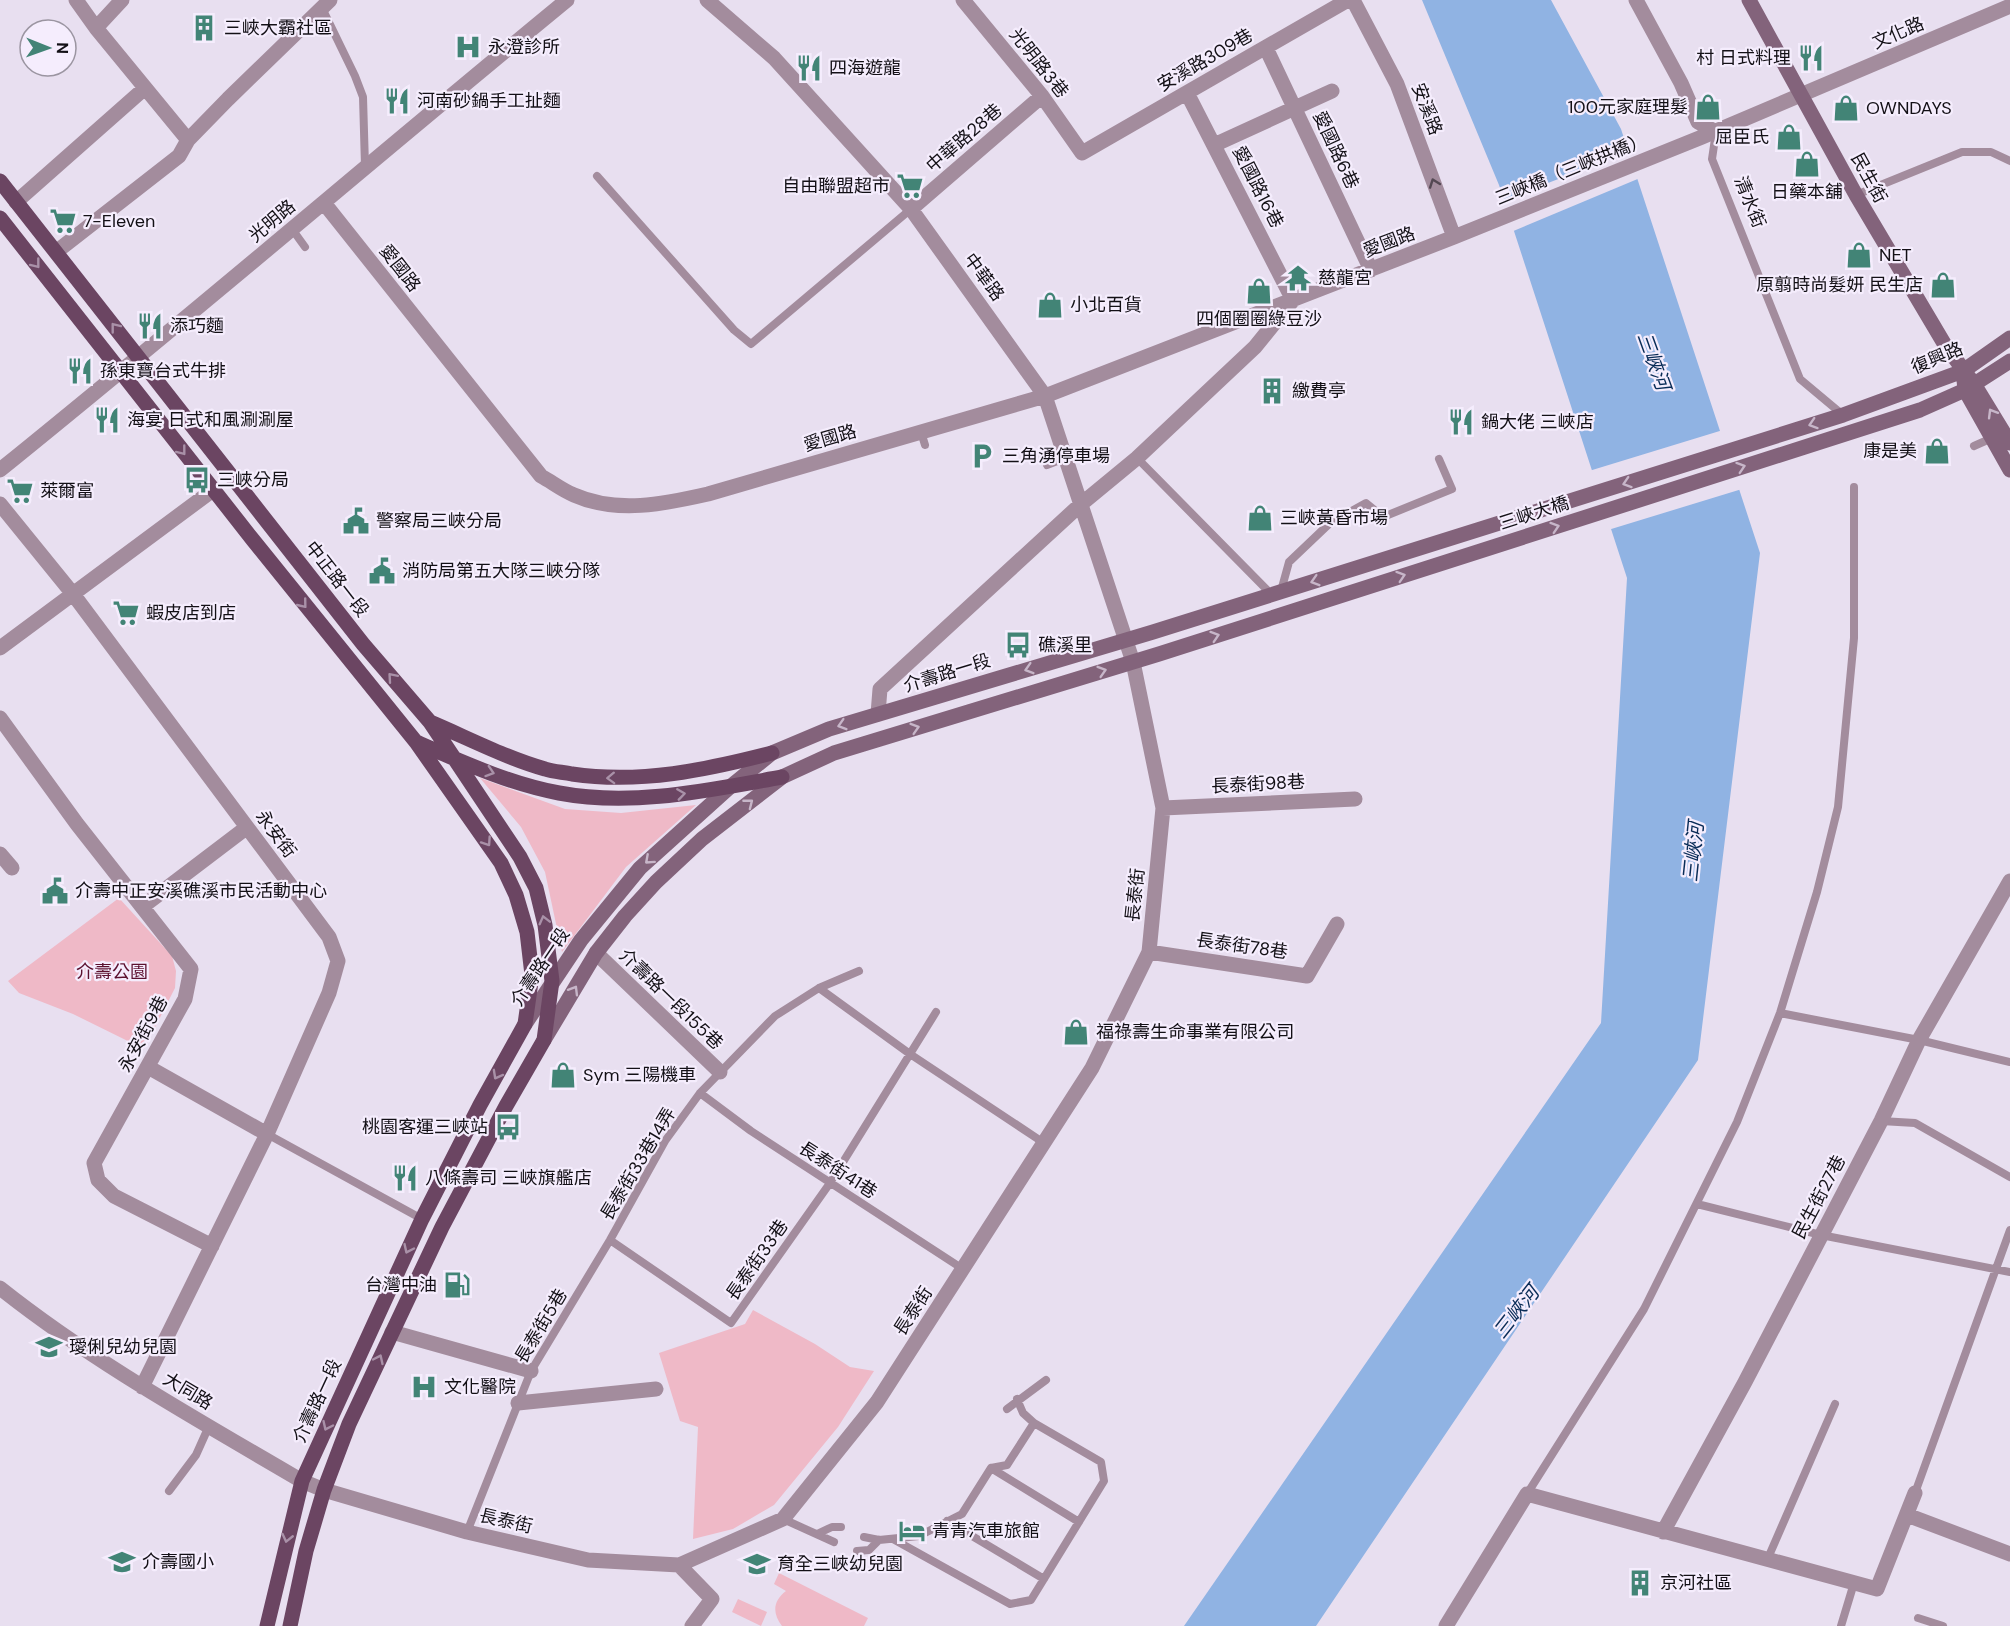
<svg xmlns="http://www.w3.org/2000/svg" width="2010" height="1626" font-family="'DM Sans','Noto Sans TC',sans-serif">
<rect width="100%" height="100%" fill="#e8dff0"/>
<path fill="#efb9c7" d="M 480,778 L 565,809 L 621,813 L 696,805 L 626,867 L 562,952 L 545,872 L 521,827 Z
M 119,898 L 172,956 L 176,971 L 175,988 L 144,1049 L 73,1014 L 19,993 L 8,981 Z
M 753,1310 L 815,1344 L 850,1367 L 874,1371 L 838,1427 L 774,1505 L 733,1529 L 693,1539 L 698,1427 L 680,1421 L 659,1353 L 745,1324 Z
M 779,1573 L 868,1618 L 864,1626 L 782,1626 C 772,1613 773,1601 786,1591 L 774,1584 Z
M 738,1599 L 767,1612 L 761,1626 L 732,1612 Z"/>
<path fill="#90b3e3" d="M 1422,0 L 1551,0 L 1621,129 L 1760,553 L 1698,1060 L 1316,1626 L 1184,1626 L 1601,1023 L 1627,578 L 1499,185 Z"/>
<path fill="#e8dff0" d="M 1631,151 L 1640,178 L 1511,232 L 1501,201 Z
M 1723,430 L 1742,489 L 1608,530 L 1589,471 Z"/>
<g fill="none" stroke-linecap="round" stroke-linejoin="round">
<path stroke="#a38c9d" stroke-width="8" d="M 322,8 L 355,76 L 363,97 L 365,166
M 1716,132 L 1712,159 L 1800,379 L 1843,415
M 597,176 L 734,330 L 751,344 L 911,209
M 1856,195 L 1962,152 L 1991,152 L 2010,161
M 292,229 L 305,247
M 921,432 L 925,445
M 1974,446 L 1992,438
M 1137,458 L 1271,594
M 1047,465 L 1065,458
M 1281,591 L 1289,562 L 1330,523 L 1366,503 L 1383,517 L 1452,489 L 1439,459
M 819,988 L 910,1054 L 1044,1143
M 1780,1013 L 1919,1040 L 2010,1062
M 700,1093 L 751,1131 L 963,1269
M 1881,1121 L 1915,1123 L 2010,1177
M 267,1134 L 422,1219
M 1697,1204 L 1821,1235 L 2010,1272
M 610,1240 L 731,1323 L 830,1183 L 936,1012
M 1007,1409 L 1046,1380
M 991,1468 L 1079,1522
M 169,1491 L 196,1455 L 209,1426
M 1915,1493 L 2010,1230
M 1527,1494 L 1644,1309 L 1737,1122 L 1780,1013 L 1817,892 L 1838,807 L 1854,638 L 1854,487
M 783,1519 L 834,1542
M 947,1521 L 1044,1579
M 467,1532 L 531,1371 L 610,1240 L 665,1141 L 700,1093 L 775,1016 L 819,988 L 859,971
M 817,1534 L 832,1527 L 841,1527
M 864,1537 L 879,1540 L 919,1536 L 962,1514 L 991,1468 L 1007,1465 L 1034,1423
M 893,1539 L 1010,1604 L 1031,1600 L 1104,1481 L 1101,1462 L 1034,1423 L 1023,1413 L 1017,1399
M 857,1551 L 869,1550 L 879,1540
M 1768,1558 L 1835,1404
M 1918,1618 L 1943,1626
M 1841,1626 L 1854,1583"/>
<path stroke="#a38c9d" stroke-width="15" d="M 76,0 L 96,28 L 188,140
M 963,0 L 1042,96 L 1082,153 L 1348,0
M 1353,0 L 1397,84 L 1454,237
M 1636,0 L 1681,83 L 1698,122 L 1716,132
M 96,28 L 122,0
M 1266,48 L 1371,270
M 1214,145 L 1332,91
M 16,202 L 145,88
M 324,203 L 541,476 C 552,482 562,490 574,495 C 617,514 664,504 708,494 L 1045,396 L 1454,237 L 1702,137 L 2010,6
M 911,209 L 1042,96
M 56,252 L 179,156 L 188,140 L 228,99 L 330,0
M 0,470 C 191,316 377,156 567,0
M 0,504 L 73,594 L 329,937 L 338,961 L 329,993 L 267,1134 L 142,1387
M 0,648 L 213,490
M 878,714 L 880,689 L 1080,505 L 1137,458 L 1255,347 L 1293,300 L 1187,93
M 0,718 L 77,824 L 191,969 L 185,999 L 94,1163 L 98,1180 L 114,1196 L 212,1246
M 1163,808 L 1355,799
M 0,854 L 12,868
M 142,907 L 246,828
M 1149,952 L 1307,976 L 1337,924
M 596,953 L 720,1072
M 148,1067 L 267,1134
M 0,1288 C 93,1362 200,1421 302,1481 L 324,1490 L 467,1532 L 588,1560 L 679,1565 L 783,1519 L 877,1402 L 1092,1068 L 1149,952 L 1163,808 L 1133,662 L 1045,396 L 911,209 L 774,58 L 707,0
M 392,1332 L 531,1371
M 518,1403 L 656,1389
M 1907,1515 L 2010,1554
M 1663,1532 L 1745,1382 L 1881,1121 L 1919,1040 L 2010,881
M 679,1565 L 712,1599 L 692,1626
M 1446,1626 L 1527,1494 L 1877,1589 L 1915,1493"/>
<path stroke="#83637b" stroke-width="15" d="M 1749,0 L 1856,195 L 1945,345 L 1974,384 L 2010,443
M 1964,380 L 1965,390 L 2010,470
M 525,1024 L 581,940 L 640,868 L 731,786 L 772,753 L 829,729 L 1153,632 L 1843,415 L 1963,371 L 2010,338
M 544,1040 L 596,953 L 625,916 L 656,882 L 702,839 L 782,777 L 834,753 L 1159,654 L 1920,410 L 1965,390 L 2010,361"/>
<path stroke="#6b4562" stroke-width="15" d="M 0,181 L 363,644 L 430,722 L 520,857 L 536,888 L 545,925 L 552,981 L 544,1040 L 506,1106 L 442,1227 L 349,1424 L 324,1490 L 306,1551 L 290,1626
M 0,218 L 253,540 L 416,742 L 501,863 L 516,895 L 527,932 L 532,975 L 525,1024 L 480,1105 L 422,1219 L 302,1481 L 267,1626
M 430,722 C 468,738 506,758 545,769 C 554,772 563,772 572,774 C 641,784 706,770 772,753
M 416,742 C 462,762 510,784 559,793 C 633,807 709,790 782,777"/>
</g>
<defs><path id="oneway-chevron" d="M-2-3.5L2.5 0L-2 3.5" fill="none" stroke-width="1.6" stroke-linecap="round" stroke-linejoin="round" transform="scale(1.5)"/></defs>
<use stroke="#544853" href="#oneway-chevron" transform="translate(1434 183) rotate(-110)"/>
<g stroke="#a991a8">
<use href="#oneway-chevron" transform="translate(36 264) rotate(52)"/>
<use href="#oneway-chevron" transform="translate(115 327) rotate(-128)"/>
<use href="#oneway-chevron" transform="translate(182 451) rotate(52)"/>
<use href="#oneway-chevron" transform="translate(303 604) rotate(51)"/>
<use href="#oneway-chevron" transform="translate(392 677) rotate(-131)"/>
<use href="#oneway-chevron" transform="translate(490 772) rotate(18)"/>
<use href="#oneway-chevron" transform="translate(611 778) rotate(178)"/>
<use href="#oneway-chevron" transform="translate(681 794) rotate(-8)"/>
<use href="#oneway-chevron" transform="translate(487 842) rotate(56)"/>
<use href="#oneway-chevron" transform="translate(544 920) rotate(-104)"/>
<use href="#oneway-chevron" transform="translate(497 1075) rotate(119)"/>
<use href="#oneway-chevron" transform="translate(408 1249) rotate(115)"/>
<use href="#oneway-chevron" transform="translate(379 1359) rotate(-65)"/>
<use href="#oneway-chevron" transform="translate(327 1426) rotate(115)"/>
<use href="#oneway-chevron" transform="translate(287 1538) rotate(103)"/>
</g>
<g stroke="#c7b6c9">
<use href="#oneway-chevron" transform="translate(1992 413) rotate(-121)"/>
<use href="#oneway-chevron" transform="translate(1813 424) rotate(162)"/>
<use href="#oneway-chevron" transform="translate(1741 467) rotate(-18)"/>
<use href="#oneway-chevron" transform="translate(1627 483) rotate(162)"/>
<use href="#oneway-chevron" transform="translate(1555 527) rotate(-18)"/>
<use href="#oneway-chevron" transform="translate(1401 576) rotate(-18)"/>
<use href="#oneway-chevron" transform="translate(1315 581) rotate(163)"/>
<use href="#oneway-chevron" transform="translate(1215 636) rotate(-18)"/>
<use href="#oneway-chevron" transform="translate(1029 669) rotate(163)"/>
<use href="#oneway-chevron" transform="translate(1102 671) rotate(-17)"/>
<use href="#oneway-chevron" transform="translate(842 725) rotate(163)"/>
<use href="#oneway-chevron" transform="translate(915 728) rotate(-17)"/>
<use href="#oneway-chevron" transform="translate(749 803) rotate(-38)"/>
<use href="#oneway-chevron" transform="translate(649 860) rotate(138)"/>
<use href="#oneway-chevron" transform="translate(574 990) rotate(-59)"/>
</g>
<defs>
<g id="building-bare" transform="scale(2.07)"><path d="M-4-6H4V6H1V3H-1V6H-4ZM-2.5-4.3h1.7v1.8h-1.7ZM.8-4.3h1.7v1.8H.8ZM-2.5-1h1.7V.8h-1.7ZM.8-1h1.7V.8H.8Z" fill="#428476" stroke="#f5edfd" stroke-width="2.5" paint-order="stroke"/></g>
<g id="hospital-bare" transform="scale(2.07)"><path d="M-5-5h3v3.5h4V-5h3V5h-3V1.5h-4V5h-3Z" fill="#428476" stroke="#f5edfd" stroke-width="2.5" paint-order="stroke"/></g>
<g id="restaurant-bare" transform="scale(2.07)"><path d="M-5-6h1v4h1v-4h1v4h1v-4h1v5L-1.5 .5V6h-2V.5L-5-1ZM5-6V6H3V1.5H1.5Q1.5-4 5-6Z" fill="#428476" stroke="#f5edfd" stroke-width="2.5" paint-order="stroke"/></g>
<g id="shop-bare" transform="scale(2.07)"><path d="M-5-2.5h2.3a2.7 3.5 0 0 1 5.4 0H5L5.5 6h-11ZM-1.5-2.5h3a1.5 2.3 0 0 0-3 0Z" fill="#428476" stroke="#f5edfd" stroke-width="2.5" paint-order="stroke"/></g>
<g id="supermarket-bare" transform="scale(2.07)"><path d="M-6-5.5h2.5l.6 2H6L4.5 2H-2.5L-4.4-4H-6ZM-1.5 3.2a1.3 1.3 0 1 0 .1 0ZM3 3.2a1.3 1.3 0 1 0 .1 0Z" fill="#428476" stroke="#f5edfd" stroke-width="2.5" paint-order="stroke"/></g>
<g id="temple-bare" transform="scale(2.07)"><path d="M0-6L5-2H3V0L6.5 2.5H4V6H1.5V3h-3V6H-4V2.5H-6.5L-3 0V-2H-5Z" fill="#428476" stroke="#f5edfd" stroke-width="2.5" paint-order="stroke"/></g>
<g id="parking-bare" transform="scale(2.07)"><path d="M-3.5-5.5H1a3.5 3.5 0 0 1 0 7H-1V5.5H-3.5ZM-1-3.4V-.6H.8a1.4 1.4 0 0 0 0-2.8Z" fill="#428476" stroke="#f5edfd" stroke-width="2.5" paint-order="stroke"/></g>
<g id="bus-bare" transform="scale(2.07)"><path d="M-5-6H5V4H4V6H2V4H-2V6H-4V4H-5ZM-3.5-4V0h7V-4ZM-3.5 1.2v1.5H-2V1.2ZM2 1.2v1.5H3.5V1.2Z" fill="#428476" stroke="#f5edfd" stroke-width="2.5" paint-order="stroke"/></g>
<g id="civic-bare" transform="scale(2.07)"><path d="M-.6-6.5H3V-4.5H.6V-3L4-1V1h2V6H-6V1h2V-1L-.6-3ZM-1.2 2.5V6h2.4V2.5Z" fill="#428476" stroke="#f5edfd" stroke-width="2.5" paint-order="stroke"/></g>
<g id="fuel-bare" transform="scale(2.07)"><path d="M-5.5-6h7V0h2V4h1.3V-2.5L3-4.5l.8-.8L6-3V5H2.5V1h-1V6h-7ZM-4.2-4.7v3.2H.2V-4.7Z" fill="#428476" stroke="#f5edfd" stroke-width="2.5" paint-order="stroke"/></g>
<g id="school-bare" transform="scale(2.07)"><path d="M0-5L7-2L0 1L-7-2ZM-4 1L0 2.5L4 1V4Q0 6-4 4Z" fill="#428476" stroke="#f5edfd" stroke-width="2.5" paint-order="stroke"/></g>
<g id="hotel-bare" transform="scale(2.07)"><path d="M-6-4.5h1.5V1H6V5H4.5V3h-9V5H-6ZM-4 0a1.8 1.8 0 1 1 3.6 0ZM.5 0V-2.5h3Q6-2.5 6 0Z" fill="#428476" stroke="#f5edfd" stroke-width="2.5" paint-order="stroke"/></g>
</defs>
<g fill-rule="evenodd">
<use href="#building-bare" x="204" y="28"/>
<use href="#hospital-bare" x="468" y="47"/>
<use href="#restaurant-bare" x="1811" y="58"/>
<use href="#restaurant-bare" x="809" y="68"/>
<use href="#restaurant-bare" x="397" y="101"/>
<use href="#shop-bare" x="1708" y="107"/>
<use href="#shop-bare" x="1846" y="108"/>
<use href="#shop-bare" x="1789" y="137"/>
<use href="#shop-bare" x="1807" y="164"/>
<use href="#supermarket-bare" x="910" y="186"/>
<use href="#supermarket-bare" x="63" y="221"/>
<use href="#shop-bare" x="1859" y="255"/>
<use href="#temple-bare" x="1298" y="278"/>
<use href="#shop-bare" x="1943" y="285"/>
<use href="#shop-bare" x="1259" y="291"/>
<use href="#shop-bare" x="1050" y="305"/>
<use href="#restaurant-bare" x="150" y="326"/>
<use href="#restaurant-bare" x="80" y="371"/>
<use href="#building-bare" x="1272" y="391"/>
<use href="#restaurant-bare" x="107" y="420"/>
<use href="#restaurant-bare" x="1461" y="422"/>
<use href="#shop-bare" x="1937" y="451"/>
<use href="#parking-bare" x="982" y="456"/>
<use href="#bus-bare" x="197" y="480"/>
<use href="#supermarket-bare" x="20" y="491"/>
<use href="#shop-bare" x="1260" y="518"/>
<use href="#civic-bare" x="356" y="521"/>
<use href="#civic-bare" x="382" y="571"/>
<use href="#supermarket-bare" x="126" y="613"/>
<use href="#bus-bare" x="1018" y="645"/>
<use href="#civic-bare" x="55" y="891"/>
<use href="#shop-bare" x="1076" y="1032"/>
<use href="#shop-bare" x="563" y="1075"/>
<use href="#bus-bare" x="508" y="1127"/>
<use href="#restaurant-bare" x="405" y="1178"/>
<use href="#fuel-bare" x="457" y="1285"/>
<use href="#school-bare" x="49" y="1347"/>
<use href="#hospital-bare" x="424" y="1387"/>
<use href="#hotel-bare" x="912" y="1531"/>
<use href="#school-bare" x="122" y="1562"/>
<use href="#school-bare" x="757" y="1564"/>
<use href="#building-bare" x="1640" y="1583"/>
</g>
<g text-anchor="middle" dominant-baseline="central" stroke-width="4.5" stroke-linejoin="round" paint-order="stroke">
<g font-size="18" fill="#131016" stroke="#f5edfd" text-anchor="start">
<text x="224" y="28">三峽大霸社區</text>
<text x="488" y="47">永澄診所</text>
<text x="1791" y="58" text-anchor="end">村 日式料理</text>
<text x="829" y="68">四海遊龍</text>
<text x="417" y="101">河南砂鍋手工扯麵</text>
<text x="1688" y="107" text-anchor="end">100元家庭理髮</text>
<text x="1866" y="108">OWNDAYS</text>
<text x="1769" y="137" text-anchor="end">屈臣氏</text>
<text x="890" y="186" text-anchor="end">自由聯盟超市</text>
<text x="1807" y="192" text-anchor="middle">日藥本舖</text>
<text x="83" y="221">7-Eleven</text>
<text x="1879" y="255">NET</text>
<text x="1318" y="278">慈龍宮</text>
<text x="1923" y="285" text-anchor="end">原翦時尚髮妍 民生店</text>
<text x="1070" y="305">小北百貨</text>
<text x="1259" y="319" text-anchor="middle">四個圈圈綠豆沙</text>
<text x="170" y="326">添巧麵</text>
<text x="100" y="371">孫東寶台式牛排</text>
<text x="1292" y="391">繳費亭</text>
<text x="127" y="420">海宴 日式和風涮涮屋</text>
<text x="1481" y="422">鍋大佬 三峽店</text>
<text x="1917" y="451" text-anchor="end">康是美</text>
<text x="1002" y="456">三角湧停車場</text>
<text x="217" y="480">三峽分局</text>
<text x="40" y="491">萊爾富</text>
<text x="1280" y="518">三峽黃昏市場</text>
<text x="376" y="521">警察局三峽分局</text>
<text x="402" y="571">消防局第五大隊三峽分隊</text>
<text x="146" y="613">蝦皮店到店</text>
<text x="1038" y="645">礁溪里</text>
<text x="75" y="891">介壽中正安溪礁溪市民活動中心</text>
<text x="1096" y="1032">福祿壽生命事業有限公司</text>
<text x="583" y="1075">Sym 三陽機車</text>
<text x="488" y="1127" text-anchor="end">桃園客運三峽站</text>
<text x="425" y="1178">八條壽司 三峽旗艦店</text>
<text x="437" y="1285" text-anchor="end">台灣中油</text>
<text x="69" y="1347">璦俐兒幼兒園</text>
<text x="444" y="1387">文化醫院</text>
<text x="932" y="1531">青青汽車旅館</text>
<text x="142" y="1562">介壽國小</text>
<text x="777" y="1564">育全三峽幼兒園</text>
<text x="1660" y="1583">京河社區</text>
</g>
<g font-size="18" fill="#131016" stroke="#f5edfd">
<text transform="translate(1898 33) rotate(-23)">文化路</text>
<text transform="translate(1205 60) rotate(-30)">安溪路309巷</text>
<text transform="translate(1039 63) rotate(52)">光明路3巷</text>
<text transform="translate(1427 109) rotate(69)">安溪路</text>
<text transform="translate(964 138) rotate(-41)">中華路28巷</text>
<text transform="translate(1336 150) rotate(65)">愛國路6巷</text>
<text transform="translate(1571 169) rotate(-22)">三峽橋（三峽拱橋）</text>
<text transform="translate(1869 178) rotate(61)">民生街</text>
<text transform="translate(1258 187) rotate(63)">愛國路16巷</text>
<text transform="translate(1750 202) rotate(68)">清水街</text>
<text transform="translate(272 221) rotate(-40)">光明路</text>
<text transform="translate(1389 242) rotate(-21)">愛國路</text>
<text transform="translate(400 268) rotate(52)">愛國路</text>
<text transform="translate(984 277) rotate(54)">中華路</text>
<text transform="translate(1937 358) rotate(-23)">復興路</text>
<text transform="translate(830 438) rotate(-16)">愛國路</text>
<text transform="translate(1534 513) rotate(-18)">三峽大橋</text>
<text transform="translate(337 579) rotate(52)">中正路一段</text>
<text transform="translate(947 673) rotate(-17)">介壽路一段</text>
<text transform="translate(1258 784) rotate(-3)">長泰街98巷</text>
<text transform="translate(276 834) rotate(53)">永安街</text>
<text transform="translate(1135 895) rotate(-84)">長泰街</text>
<text transform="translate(1242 946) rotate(8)">長泰街78巷</text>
<text transform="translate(540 967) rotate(-56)">介壽路一段</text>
<text transform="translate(671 999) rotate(44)">介壽路一段155巷</text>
<text transform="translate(143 1034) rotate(-62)">永安街9巷</text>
<text transform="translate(638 1164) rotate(-59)">長泰街33巷14弄</text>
<text transform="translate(838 1170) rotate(33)">長泰街41巷</text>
<text transform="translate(1819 1197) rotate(-62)">民生街27巷</text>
<text transform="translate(757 1260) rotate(-55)">長泰街33巷</text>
<text transform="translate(913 1311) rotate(-57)">長泰街</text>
<text transform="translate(541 1326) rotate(-59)">長泰街5巷</text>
<text transform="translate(188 1391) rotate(31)">大同路</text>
<text transform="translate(317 1401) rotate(-65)">介壽路一段</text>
<text transform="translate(506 1521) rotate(13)">長泰街</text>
</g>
<g font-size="18" fill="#5c112f" stroke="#f5edfd">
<text x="112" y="972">介壽公園</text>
</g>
<g font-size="20" font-style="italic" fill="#092c57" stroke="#f5edfd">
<text transform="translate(1654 361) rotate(70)">三峽河</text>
<text transform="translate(1693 852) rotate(-84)">三峽河</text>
<text transform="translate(1516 1312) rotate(-52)">三峽河</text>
</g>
</g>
<g transform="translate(48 48) rotate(91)"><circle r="28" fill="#f5edfd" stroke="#9b95a1" stroke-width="1.5"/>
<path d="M0-4.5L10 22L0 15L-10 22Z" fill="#428476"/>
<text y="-9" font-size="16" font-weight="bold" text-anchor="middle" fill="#131016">N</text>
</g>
</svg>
